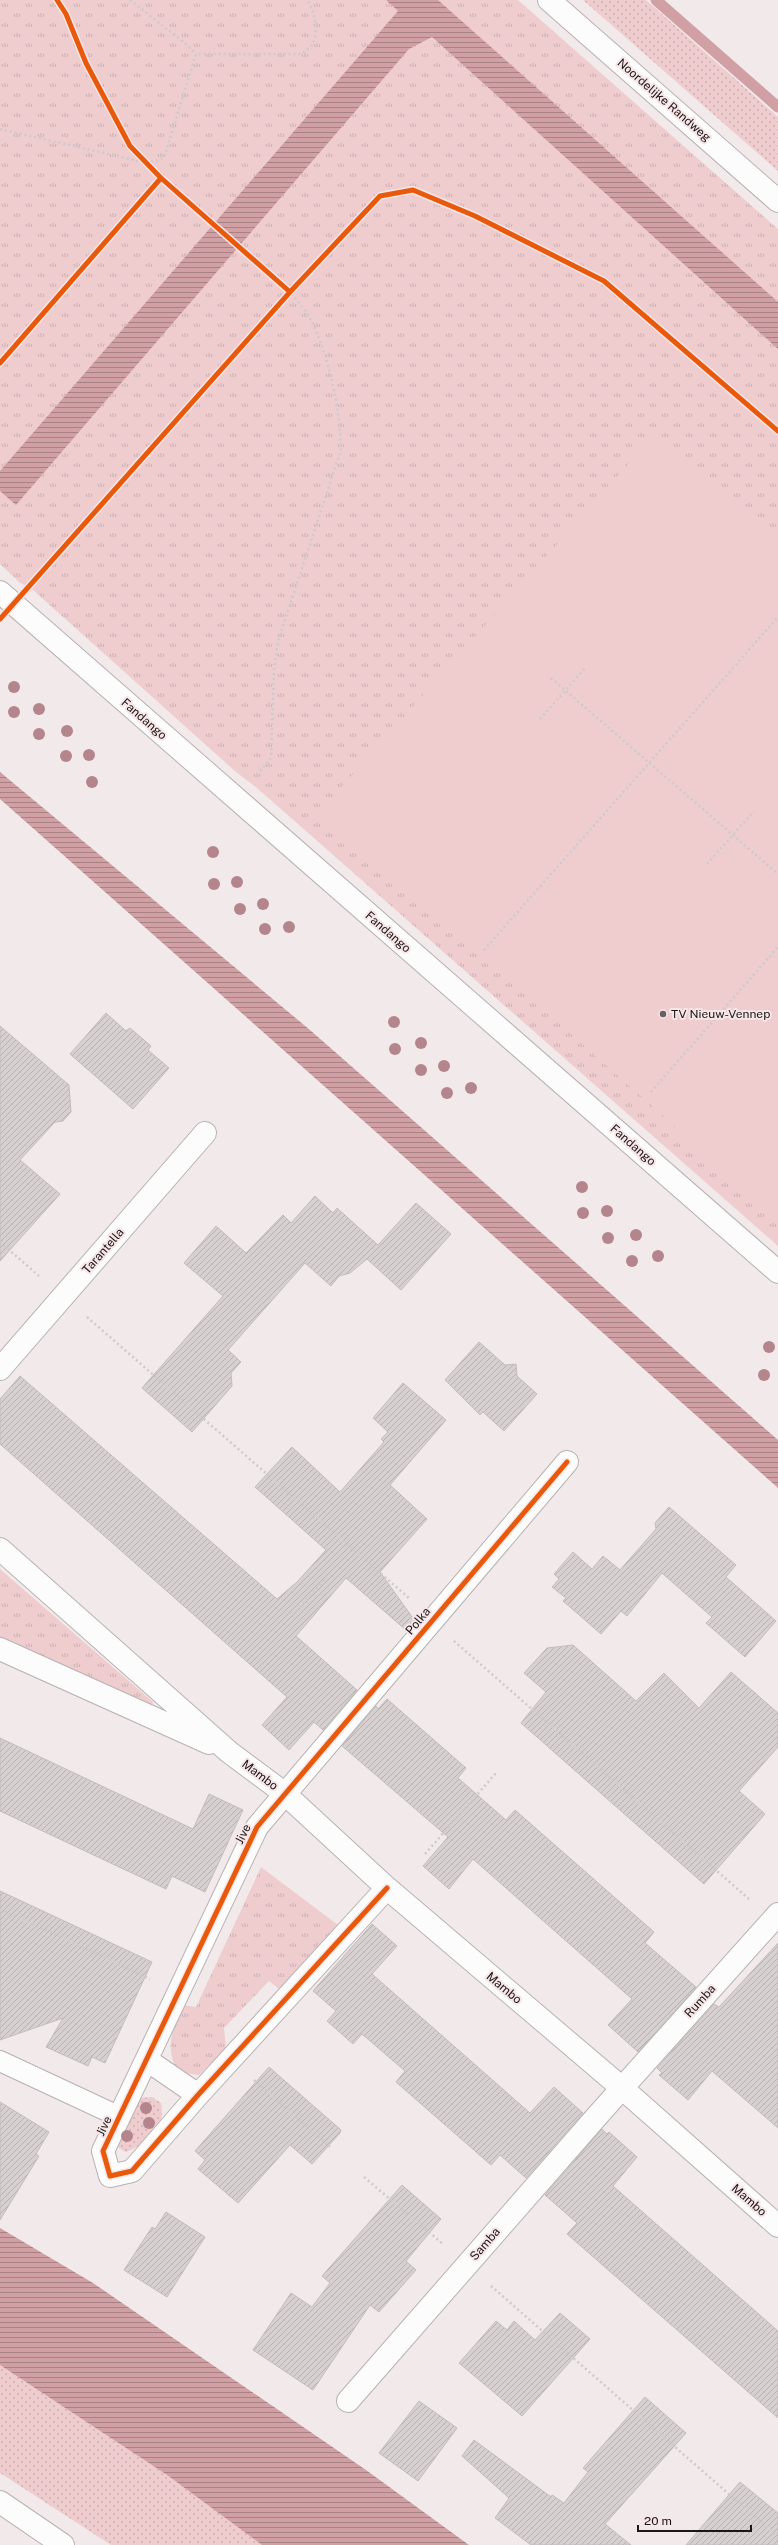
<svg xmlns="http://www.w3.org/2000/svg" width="778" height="2545" font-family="'Public Sans',sans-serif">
<defs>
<pattern id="grass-dots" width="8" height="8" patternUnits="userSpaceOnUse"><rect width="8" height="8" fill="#efcdcf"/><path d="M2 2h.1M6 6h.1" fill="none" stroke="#ccafb1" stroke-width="1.8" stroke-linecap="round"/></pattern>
<pattern id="park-tufts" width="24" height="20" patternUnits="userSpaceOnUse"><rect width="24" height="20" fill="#efcdcf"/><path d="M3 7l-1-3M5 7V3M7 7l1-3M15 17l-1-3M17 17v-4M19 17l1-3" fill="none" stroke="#ccafb1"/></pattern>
<pattern id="water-rules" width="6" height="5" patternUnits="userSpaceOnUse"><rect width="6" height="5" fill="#d0a0a5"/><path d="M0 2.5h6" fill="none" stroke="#a88185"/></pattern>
<pattern id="building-hatch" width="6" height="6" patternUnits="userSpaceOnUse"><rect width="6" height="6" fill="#d6d0d0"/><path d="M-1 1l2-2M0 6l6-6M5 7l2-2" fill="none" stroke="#b7b2b2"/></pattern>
</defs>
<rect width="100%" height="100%" fill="#f2eaea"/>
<path fill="url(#grass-dots)" d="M 583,0 L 646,0 L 778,117 L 778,171 Z
M 152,2097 L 161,2103 C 166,2129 149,2143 126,2152 L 119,2148 L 116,2140 L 130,2108 L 140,2098 Z
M 0,2365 L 167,2475 L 263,2545 L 111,2545 L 0,2473 Z"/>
<path fill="url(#park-tufts)" d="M 0,0 L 518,0 L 778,229 L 778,1246 L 257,788 L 236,772 L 33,590 L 19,582 L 0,564 Z
M 0,1569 L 153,1702 L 151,1708 L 0,1638 Z
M 261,1867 L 338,1925 L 279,1989 L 269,1981 L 224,2028 L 226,2049 L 199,2075 L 177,2072 C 165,2043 172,2033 182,2005 L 196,2007 Z"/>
<path fill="#efcdcf" d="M 657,432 L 778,539 L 778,1218 L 320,811 Z"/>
<path fill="url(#water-rules)" d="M 386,0 L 438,0 L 778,302 L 778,349 L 432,37 L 409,49 L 16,505 L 0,491 L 0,471 L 398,11 Z
M 0,772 L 310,1030 L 778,1440 L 778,1488 L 0,799 Z
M 0,2228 L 93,2283 L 366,2470 L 469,2545 L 262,2545 L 167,2475 L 0,2365 Z"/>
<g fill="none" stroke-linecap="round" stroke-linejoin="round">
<path stroke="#d0a0a5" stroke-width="11" d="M 656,0 L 778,107"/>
</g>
<path fill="url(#building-hatch)" stroke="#c3bcbc" d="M 106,1013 L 126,1031 L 130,1028 L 151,1046 L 148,1050 L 169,1068 L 133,1109 L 70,1054 Z
M 0,1026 L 69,1085 L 71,1112 L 63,1121 L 55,1122 L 20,1160 L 60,1194 L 0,1261 Z
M 315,1196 L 333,1213 L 337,1208 L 378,1245 L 416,1203 L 451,1234 L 401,1290 L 367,1259 L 350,1273 L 339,1276 L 331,1286 L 305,1263 L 228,1350 L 241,1362 L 231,1373 L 232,1386 L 192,1432 L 142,1388 L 223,1296 L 184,1263 L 216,1226 L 246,1253 L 283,1215 L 291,1223 Z
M 479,1342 L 505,1365 L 516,1364 L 517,1376 L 537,1394 L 504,1431 L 483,1412 L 480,1415 L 445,1380 Z
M 20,1376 L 277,1599 L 297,1582 L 326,1550 L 255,1487 L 292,1447 L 340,1492 L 384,1442 L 381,1439 L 388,1432 L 373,1418 L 403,1383 L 446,1420 L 390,1485 L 427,1519 L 380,1572 L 415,1621 L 407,1631 L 346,1578 L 296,1636 L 357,1690 L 323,1730 L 314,1722 L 289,1750 L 262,1725 L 287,1697 L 0,1444 L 0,1399 Z
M 669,1507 L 736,1565 L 726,1577 L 776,1621 L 745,1657 L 706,1623 L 712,1617 L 662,1573 L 627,1616 L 621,1611 L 601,1634 L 563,1601 L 566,1598 L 552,1587 L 559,1579 L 554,1574 L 573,1552 L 592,1569 L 603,1556 L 620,1570 L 656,1529 L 655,1523 Z
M 573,1645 L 636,1701 L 664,1673 L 699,1708 L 731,1672 L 778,1713 L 778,1747 L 739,1791 L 765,1814 L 704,1884 L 521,1723 L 546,1692 L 524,1673 L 547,1648 Z
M 387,1699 L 466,1768 L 458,1778 L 506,1820 L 515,1810 L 654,1932 L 645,1943 L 696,1987 L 638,2052 L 608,2025 L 632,1999 L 473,1859 L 449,1889 L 423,1866 L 448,1837 L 342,1746 L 376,1706 L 378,1709 Z
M 0,1738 L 193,1829 L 209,1794 L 243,1810 L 205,1892 L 172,1876 L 166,1889 L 0,1811 Z
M 0,1891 L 152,1962 L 105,2063 L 92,2057 L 88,2066 L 46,2047 L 63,2018 L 0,2040 Z
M 372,1924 L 397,1946 L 372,1974 L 530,2113 L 554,2087 L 583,2113 L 526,2178 L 500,2155 L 491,2165 L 396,2082 L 405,2071 L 362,2034 L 353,2044 L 327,2021 L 336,2011 L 313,1991 Z
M 778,1943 L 778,2128 L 712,2071 L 688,2100 L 659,2075 L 662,2073 L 657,2068 L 714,2004 L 719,2007 Z
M 269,2067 L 341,2130 L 340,2133 L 312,2164 L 290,2145 L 238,2203 L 198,2169 L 205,2160 L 195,2151 Z
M 0,2102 L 49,2132 L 36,2154 L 39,2156 L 0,2220 Z
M 602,2129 L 607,2134 L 609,2132 L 637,2157 L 613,2186 L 778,2331 L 778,2418 L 567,2234 L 577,2223 L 545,2195 Z
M 402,2185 L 441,2219 L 406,2261 L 416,2270 L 379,2312 L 370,2305 L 313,2390 L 253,2350 L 291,2293 L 312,2307 L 330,2283 L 322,2276 Z
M 166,2212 L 205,2237 L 167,2297 L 124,2270 L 152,2227 L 155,2229 Z
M 560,2313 L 590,2339 L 522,2416 L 459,2363 L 496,2321 L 507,2330 L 514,2321 L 535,2340 Z
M 645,2397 L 686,2433 L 605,2524 L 631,2545 L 531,2545 L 495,2518 L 509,2498 L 462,2456 L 474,2440 L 551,2497 L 552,2495 L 564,2503 L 588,2472 L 583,2468 Z
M 419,2401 L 457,2428 L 418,2481 L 379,2453 Z
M 740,2482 L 778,2513 L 778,2545 L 686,2545 Z"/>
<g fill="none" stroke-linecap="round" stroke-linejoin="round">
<g stroke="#b8b2b2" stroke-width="22">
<path id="lane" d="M 0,2061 L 120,2117"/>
</g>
<g stroke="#b8b2b2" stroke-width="24">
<path id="street" d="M 0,592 L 778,1272
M 0,1369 L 205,1133
M 0,1549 L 229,1752 L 284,1793 L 387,1888 L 622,2088 L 778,2226
M 0,1649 L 209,1743
M 387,1888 L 198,2095 L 132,2171 L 110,2176 L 103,2151 L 257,1827 L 567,1462
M 147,2060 L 198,2095
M 348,2401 L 598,2115 L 778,1914
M 0,2502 L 63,2545"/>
</g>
<g stroke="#b8b2b2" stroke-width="24">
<path id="secondary" d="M 549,0 L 778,201"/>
</g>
<path stroke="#cdcacb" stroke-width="2.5" stroke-dasharray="2 3" stroke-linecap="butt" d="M 130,0 L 186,44 L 196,54
M 0,129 L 147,163 L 164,158 L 196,54 L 302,54 C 305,51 311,47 313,43 C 318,30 315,10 307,0
M 551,678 L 778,874
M 540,719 L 586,667
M 257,775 L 271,758 L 274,671 L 278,641 L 341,450 C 340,408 330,361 312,322 C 307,311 297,301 290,292
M 707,864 L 754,811
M 484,950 L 778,617
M 651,1092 L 778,947
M 0,1242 L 39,1276
M 87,1317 L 410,1599
M 293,1615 L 325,1579
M 454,1641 L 749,1899
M 425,1854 L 496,1773
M 0,1909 L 150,1979
M 254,2080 L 330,2147
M 364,2177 L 443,2244
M 491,2286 L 778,2537"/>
<use href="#lane" stroke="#fdfcfc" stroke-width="20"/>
<use href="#street" stroke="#fdfcfc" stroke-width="22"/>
<use href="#secondary" stroke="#fdfcfc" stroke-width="22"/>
<g stroke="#f6e6e7" stroke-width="8">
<path id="cycleway" d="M 290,292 L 380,196 L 413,190 L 475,216 L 604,281 L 778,431
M 0,363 L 161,178
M 0,619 L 290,292 L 161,178 L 130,146 L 86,63 L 66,14 L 57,0
M 387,1888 L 198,2095 L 132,2171 L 110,2176 L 103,2151 L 257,1827 L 567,1462"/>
</g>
<use href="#cycleway" stroke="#e8590c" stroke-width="5"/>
</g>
<g fill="#b4858c">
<circle cx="14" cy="687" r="6"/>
<circle cx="39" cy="709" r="6"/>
<circle cx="14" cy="712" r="6"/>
<circle cx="67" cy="731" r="6"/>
<circle cx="39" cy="734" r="6"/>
<circle cx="89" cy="755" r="6"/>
<circle cx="66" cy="756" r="6"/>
<circle cx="92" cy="782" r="6"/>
<circle cx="213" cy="852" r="6"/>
<circle cx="237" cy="882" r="6"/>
<circle cx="214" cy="884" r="6"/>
<circle cx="263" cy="904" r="6"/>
<circle cx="240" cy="909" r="6"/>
<circle cx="289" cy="927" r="6"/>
<circle cx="265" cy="929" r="6"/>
<circle cx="394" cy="1022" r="6"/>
<circle cx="421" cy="1043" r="6"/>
<circle cx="395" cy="1049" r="6"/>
<circle cx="444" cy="1066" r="6"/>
<circle cx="421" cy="1070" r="6"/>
<circle cx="471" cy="1088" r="6"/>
<circle cx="447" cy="1093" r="6"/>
<circle cx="582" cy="1187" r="6"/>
<circle cx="607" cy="1211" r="6"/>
<circle cx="583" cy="1213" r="6"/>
<circle cx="636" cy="1235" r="6"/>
<circle cx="608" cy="1238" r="6"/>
<circle cx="658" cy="1256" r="6"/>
<circle cx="632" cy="1261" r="6"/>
<circle cx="769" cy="1347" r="6"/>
<circle cx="764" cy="1375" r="6"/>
<circle cx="146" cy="2108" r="6"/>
<circle cx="149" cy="2123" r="6"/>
<circle cx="127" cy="2136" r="6"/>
</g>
<circle fill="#676061" stroke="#f6e6e7" stroke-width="1.5" cx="663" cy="1014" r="4"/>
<g text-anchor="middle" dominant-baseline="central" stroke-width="4" stroke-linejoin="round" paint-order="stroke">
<g font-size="12" fill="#1c1617" stroke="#f6e6e7">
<text transform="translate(664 100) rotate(41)">Noordelijke Randweg</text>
<text transform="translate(144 719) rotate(41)">Fandango</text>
<text transform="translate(388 932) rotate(41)">Fandango</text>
<text transform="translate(633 1145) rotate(41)">Fandango</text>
<text transform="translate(103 1251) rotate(-49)">Tarantella</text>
<text transform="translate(418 1621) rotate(-50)">Polka</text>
<text transform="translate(260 1775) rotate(37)">Mambo</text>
<text transform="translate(243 1834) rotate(-63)">Jive</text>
<text transform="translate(504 1988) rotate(40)">Mambo</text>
<text transform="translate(700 2001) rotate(-48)">Rumba</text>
<text transform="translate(104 2126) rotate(-64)">Jive</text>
<text transform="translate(749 2200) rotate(41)">Mambo</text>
<text transform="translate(485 2244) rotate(-49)">Samba</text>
</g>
<g font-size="12" fill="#1c1617" stroke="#f6e6e7" text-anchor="start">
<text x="671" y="1014">TV Nieuw-Vennep</text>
</g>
</g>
<path d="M638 2525v6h113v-6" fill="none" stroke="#1c1617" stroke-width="2"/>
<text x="644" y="2525" font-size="12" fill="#1c1617" stroke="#f6e6e7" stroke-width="3" paint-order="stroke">20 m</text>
</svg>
